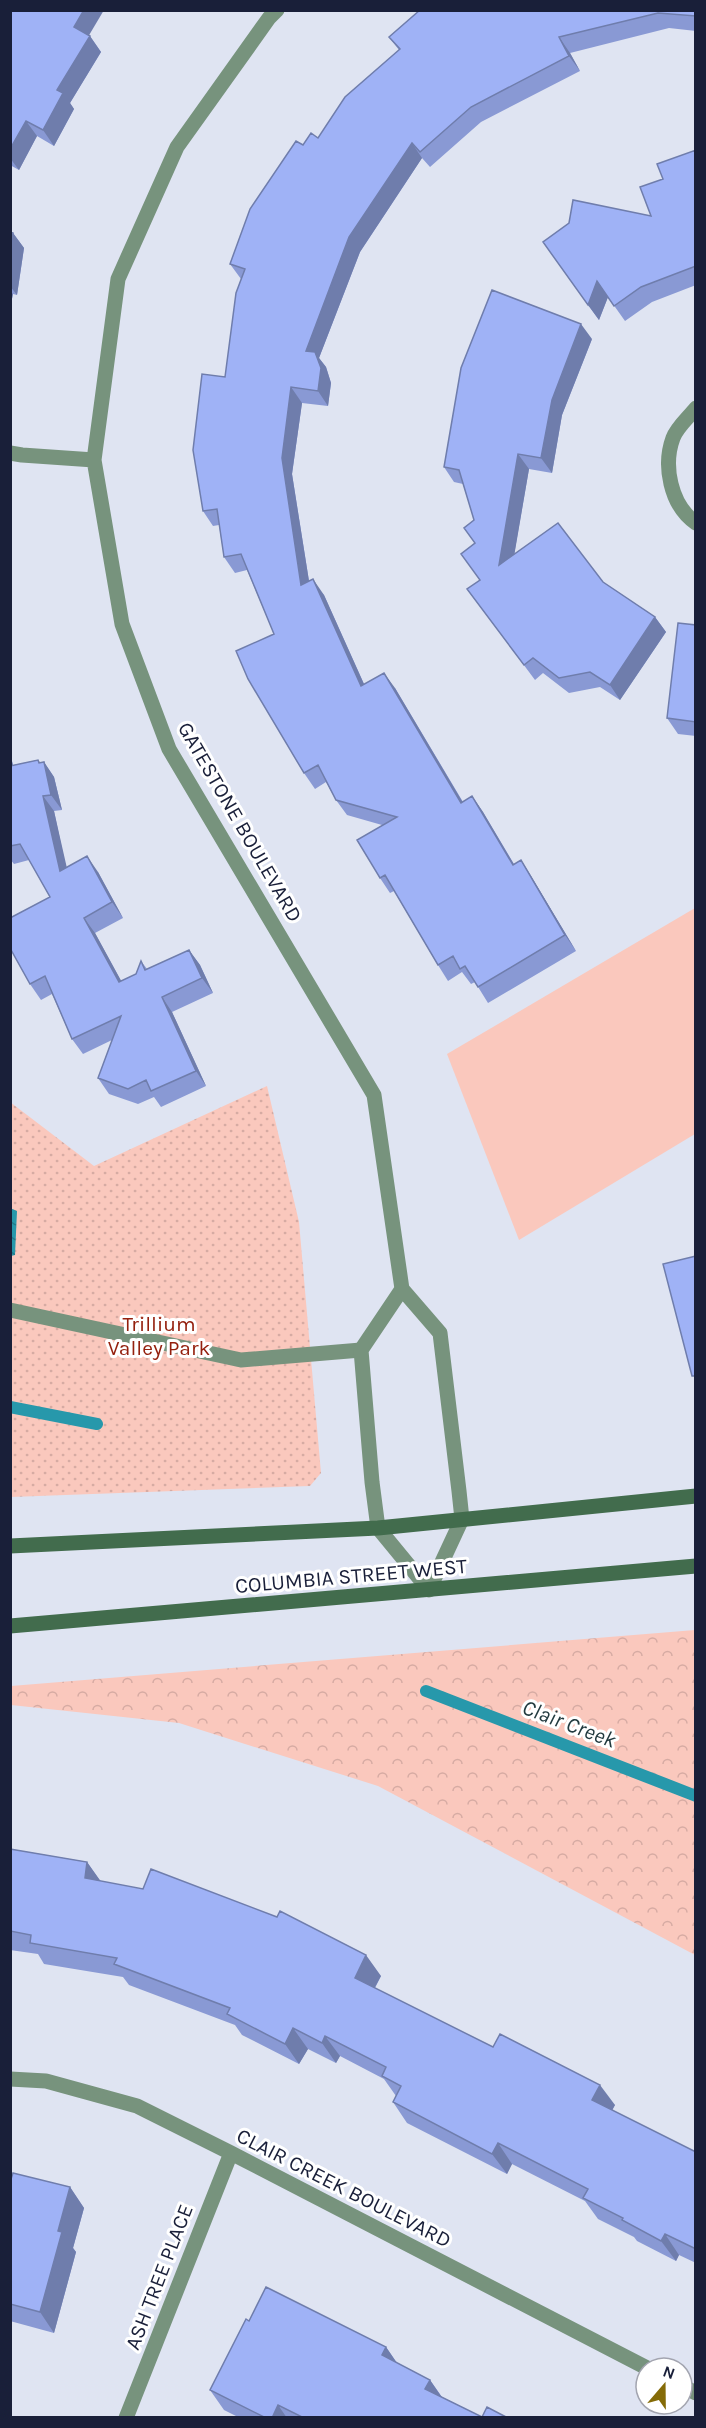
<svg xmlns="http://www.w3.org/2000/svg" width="706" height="2428" font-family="Karla,sans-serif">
<defs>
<pattern id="forest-crowns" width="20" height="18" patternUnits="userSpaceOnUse" patternTransform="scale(1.5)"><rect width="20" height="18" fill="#fac8bd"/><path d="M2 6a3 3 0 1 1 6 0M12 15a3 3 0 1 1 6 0" fill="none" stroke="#d6aba3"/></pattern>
<pattern id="park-dots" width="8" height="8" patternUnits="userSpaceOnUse" patternTransform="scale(1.5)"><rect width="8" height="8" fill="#fac8bd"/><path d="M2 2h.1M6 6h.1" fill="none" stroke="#d6aba3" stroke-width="1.8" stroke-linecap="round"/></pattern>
<pattern id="water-waves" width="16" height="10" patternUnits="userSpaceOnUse" patternTransform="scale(1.5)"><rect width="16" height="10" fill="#2798ab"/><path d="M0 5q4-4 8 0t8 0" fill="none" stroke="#217b8c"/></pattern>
</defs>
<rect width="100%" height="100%" fill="#dfe4f2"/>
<path fill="#fac8bd" d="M 695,908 L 695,1134 L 519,1240 L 447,1054 Z"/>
<path fill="url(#forest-crowns)" d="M 695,1630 L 695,1955 L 378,1786 L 179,1723 L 11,1705 L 11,1686 Z"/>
<path fill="url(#park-dots)" d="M 267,1086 L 299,1222 L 321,1473 L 310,1486 L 11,1497 L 10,1102 L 94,1166 Z"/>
<path fill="url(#water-waves)" d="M 10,1208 L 17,1211 L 15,1255 L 11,1256 Z"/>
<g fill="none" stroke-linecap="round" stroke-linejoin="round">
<path stroke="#2798ab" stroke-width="12" d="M 10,1407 L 97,1424
M 426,1691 L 696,1796"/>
<path stroke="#77937d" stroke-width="15" d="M 10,1310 L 241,1360 L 361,1350"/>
<path stroke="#77937d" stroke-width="15" d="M 277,10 L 269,18 L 177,147 L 118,279 L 94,460 L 122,624 L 169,749 L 374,1095 L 402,1289 L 440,1333 L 459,1491 L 462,1519 L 429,1590 L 378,1528 L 372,1482 L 361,1350 L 402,1289
M 696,408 C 689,417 677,427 673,438 C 663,465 670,505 696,523
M 10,453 L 22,455 L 94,460
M 10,2079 L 46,2081 L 137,2106 L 231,2153 L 647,2368
M 682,2386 L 696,2393
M 126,2418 L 231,2153"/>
<path stroke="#426c4d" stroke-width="15" d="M 10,1546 L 378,1528 L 696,1496
M 10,1626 L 696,1566"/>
</g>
<path fill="#8999d4" d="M 10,10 L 89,35 L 101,52 L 70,103 L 74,109 L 54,146 L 37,136 L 19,170 L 10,165 Z
M 420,10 L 696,10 L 696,31 L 669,28 L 570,53 L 580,71 L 481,122 L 430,167 L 422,158 L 360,252 L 319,358 L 326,367 L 331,383 L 328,406 L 302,403 L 292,474 L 309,581 L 324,595 L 364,684 L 395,688 L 463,802 L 472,796 L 483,812 L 514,864 L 521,860 L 531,876 L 576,951 L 488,1003 L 475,982 L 471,984 L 462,972 L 448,981 L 438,965 L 394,891 L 390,893 L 380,878 L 382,825 L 347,815 L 336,800 L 326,782 L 315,789 L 304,773 L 274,634 L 247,570 L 235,573 L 224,557 L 219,525 L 213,526 L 203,511 L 241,279 L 230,264 L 303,145 L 318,138 L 399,50 L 389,37 Z
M 696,150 L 696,285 L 652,302 L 625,321 L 608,297 L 599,320 L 543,242 L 651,216 L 663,179 Z
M 10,232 L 13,233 L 24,248 L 17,295 L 13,294 L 10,308 Z
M 592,339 L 562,415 L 552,473 L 529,469 L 514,555 L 603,582 L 655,617 L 666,632 L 620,700 L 600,687 L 569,693 L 543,673 L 535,680 L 467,589 L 480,580 L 475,543 L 464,528 L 474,520 L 463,484 L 454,482 L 444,467 Z
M 696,625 L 696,736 L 678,734 L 667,718 Z
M 10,753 L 13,765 L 38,760 L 40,763 L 44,762 L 54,777 L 62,810 L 54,811 L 66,868 L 98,872 L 123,918 L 95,933 L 121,981 L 136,974 L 141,961 L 147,969 L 189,950 L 200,965 L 213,993 L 172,1012 L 206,1086 L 161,1107 L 154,1097 L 138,1104 L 109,1094 L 98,1078 L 112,1040 L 83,1054 L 72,1039 L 52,994 L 41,1000 L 30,984 L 50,897 L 29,860 L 14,864 L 10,859 Z
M 10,1849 L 87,1862 L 100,1881 L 381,1976 L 375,1988 L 493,2047 L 615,2105 L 612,2110 L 696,2152 L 696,2263 L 679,2255 L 676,2261 L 637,2241 L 634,2237 L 598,2219 L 585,2201 L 512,2164 L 507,2174 L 407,2123 L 393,2102 L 396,2096 L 384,2079 L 340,2056 L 336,2063 L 308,2049 L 299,2064 L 242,2035 L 235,2025 L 129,1985 L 123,1977 L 44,1964 L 38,1954 L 10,1950 Z
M 10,2182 L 70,2187 L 84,2208 L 73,2248 L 76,2252 L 54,2333 L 10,2321 Z
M 249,2321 L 386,2347 L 397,2363 L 430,2380 L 442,2397 L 482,2417 L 508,2418 L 240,2418 L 224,2410 L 210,2390 Z"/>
<path fill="#6f7dac" d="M 84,10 L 104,10 L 85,42 L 74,27 Z
M 90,36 L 101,52 L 70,103 L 74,109 L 54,146 L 43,130 L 57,90 Z
M 559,37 L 570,53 L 580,71 L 569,56 Z
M 26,121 L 37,136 L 19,170 L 10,158 L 10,149 Z
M 412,143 L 422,158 L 360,252 L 319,358 L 326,367 L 331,383 L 328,406 L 318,391 L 306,351 L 349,237 Z
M 13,233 L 24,248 L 17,295 L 10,286 L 10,249 Z
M 597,281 L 608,297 L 599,320 L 588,305 Z
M 10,291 L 13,294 L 10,308 Z
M 581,324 L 592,339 L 562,415 L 552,473 L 541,458 L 552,400 Z
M 291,387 L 302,403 L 292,474 L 312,600 L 301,585 L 282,458 Z
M 518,454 L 529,469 L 510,580 L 499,565 Z
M 313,579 L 324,595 L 372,702 L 361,686 Z
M 655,617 L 666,632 L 620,700 L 610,685 Z
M 384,673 L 395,688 L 472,818 L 461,803 Z
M 10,753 L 17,782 L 10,773 Z
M 38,760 L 46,770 L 44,762 L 54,777 L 62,810 L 51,795 Z
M 43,796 L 54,811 L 71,886 L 60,871 Z
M 472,796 L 483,812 L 523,880 L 513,865 Z
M 87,856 L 98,872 L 123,918 L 112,902 Z
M 521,860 L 531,876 L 576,951 L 565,935 Z
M 84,918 L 95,933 L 130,997 L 119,982 Z
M 189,950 L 200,965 L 213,993 L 202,978 Z
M 162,997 L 172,1012 L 206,1086 L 196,1071 Z
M 87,1862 L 102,1883 L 85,1878 Z
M 366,1955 L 381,1976 L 369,1998 L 355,1978 Z
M 293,2028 L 308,2049 L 299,2064 L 285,2044 Z
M 325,2036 L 340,2056 L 336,2063 L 322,2043 Z
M 600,2085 L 615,2105 L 607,2120 L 592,2100 Z
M 498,2143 L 512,2164 L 507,2174 L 492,2154 Z
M 70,2187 L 84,2208 L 73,2248 L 76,2252 L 54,2333 L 40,2312 L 58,2231 Z
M 665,2234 L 679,2255 L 676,2261 L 661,2241 Z
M 386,2347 L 399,2366 L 382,2355 Z
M 430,2380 L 443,2399 L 425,2389 Z
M 278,2405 L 287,2418 L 272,2418 Z"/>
<path fill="#9fb2f6" stroke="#6f7dac" stroke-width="1.5" d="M 10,10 L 84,10 L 74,27 L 90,36 L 57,90 L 63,93 L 43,130 L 26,121 L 10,149 Z
M 420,10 L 696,10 L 696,16 L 658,13 L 559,37 L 569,56 L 471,107 L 420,152 L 412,143 L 349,237 L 306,351 L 315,352 L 321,368 L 318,391 L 291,387 L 282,458 L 301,585 L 313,579 L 361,686 L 384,673 L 461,803 L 472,796 L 513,865 L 521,860 L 565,935 L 478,987 L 465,966 L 460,969 L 453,956 L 438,965 L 385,875 L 380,878 L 357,840 L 397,817 L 336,800 L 318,765 L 304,773 L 248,679 L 236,651 L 274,634 L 241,554 L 224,557 L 217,509 L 203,511 L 193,450 L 202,374 L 225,377 L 236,293 L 245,269 L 230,264 L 250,209 L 296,141 L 303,145 L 311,133 L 318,138 L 345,97 L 400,49 L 389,37 Z
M 696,150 L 696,266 L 641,287 L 614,306 L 597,281 L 588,305 L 543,242 L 569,223 L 573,200 L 651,216 L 640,187 L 663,179 L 657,164 Z
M 10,232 L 13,233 L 10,249 Z
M 492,290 L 581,324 L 552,400 L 541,458 L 518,454 L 499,565 L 558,523 L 603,582 L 655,617 L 610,685 L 590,672 L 559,678 L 533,658 L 524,665 L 467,589 L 480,580 L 461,554 L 475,543 L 464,528 L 474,520 L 459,470 L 444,467 L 461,368 Z
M 678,623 L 696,625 L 696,722 L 667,718 Z
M 38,760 L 39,763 L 44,762 L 51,795 L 43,796 L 60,871 L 87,856 L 112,902 L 84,918 L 119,982 L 136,974 L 141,961 L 145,970 L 189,950 L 202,978 L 162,997 L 196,1071 L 151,1091 L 146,1080 L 128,1089 L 98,1078 L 121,1016 L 72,1039 L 45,976 L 30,984 L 10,948 L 10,918 L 50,897 L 20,844 L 10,846 L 10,766 Z
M 696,1256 L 696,1376 L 692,1376 L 663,1264 Z
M 10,1849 L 87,1862 L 85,1878 L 143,1889 L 151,1869 L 277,1917 L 280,1911 L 366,1955 L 355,1978 L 493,2047 L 500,2034 L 600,2085 L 592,2100 L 696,2152 L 696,2249 L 665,2234 L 661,2241 L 622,2220 L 623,2218 L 583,2198 L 588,2189 L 498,2143 L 492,2154 L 393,2102 L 401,2086 L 382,2076 L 386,2067 L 325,2036 L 322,2043 L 293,2028 L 285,2044 L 227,2014 L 230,2008 L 114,1964 L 117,1958 L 30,1943 L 31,1935 L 10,1931 Z
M 13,2173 L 70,2187 L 58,2231 L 62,2232 L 40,2312 L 10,2304 L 10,2182 Z
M 266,2287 L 386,2347 L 382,2355 L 430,2380 L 425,2389 L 482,2417 L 487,2407 L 508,2418 L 304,2418 L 278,2405 L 272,2418 L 266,2418 L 210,2390 L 246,2319 L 249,2321 Z"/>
<g text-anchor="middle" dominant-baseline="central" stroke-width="6" stroke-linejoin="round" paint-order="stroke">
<g font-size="21" fill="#191f39" stroke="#fff">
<text transform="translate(240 822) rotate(60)">GATESTONE BOULEVARD</text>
<text transform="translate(351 1576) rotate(-5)">COLUMBIA STREET WEST</text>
<text transform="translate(344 2188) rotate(27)">CLAIR CREEK BOULEVARD</text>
<text transform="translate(159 2277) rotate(-69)">ASH TREE PLACE</text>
</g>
<g font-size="21" fill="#94200e" stroke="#fff">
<text x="159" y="1324">Trillium<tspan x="159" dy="24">Valley Park</tspan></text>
</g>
<g font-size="22" font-style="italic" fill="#223a3f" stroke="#fff">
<text transform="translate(569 1724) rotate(21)">Clair Creek</text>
</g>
</g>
<rect width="706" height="2428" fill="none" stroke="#191f39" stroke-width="24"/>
<g transform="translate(664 2386) rotate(20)"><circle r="28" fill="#ffffff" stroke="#a3a5b0" stroke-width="1.5"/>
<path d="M0-4.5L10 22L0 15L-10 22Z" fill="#856b07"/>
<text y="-9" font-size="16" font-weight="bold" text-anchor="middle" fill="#191f39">N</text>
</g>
</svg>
